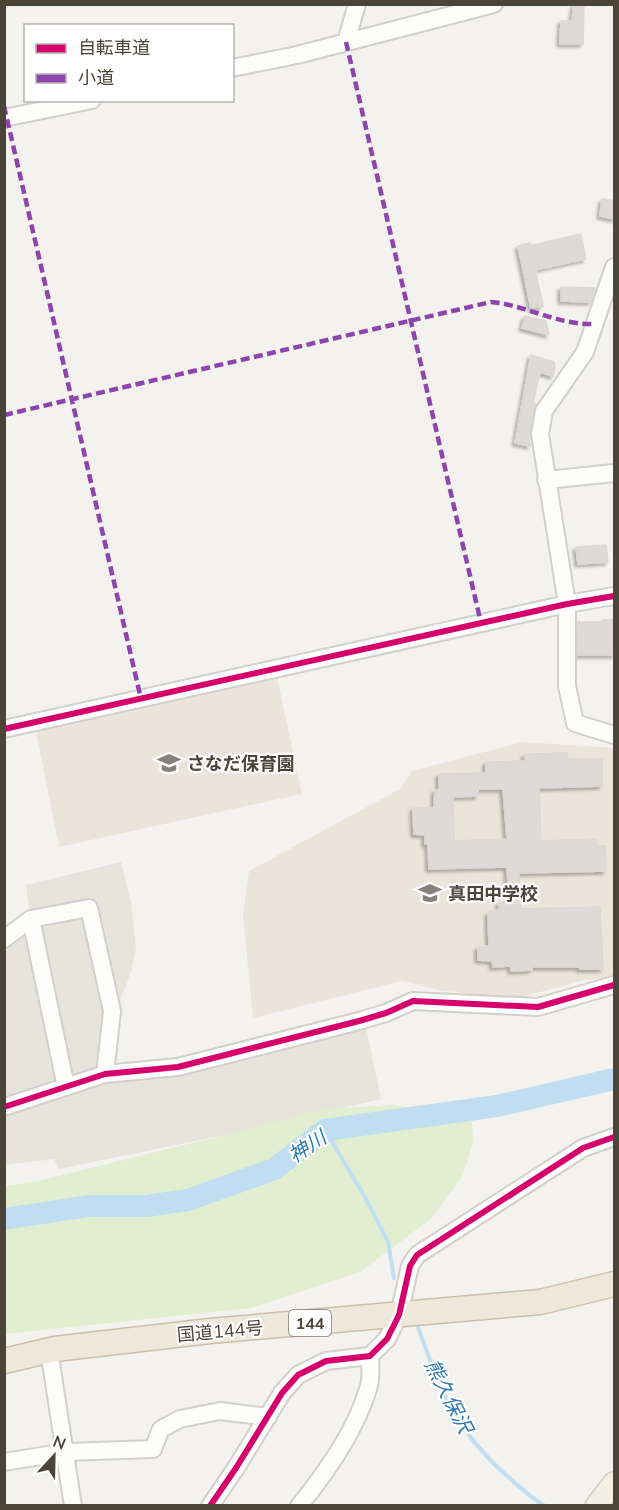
<svg xmlns="http://www.w3.org/2000/svg" width="619" height="1510" font-family="Mulish,'Noto Sans JP',sans-serif">
<defs>
<filter id="shadow"><feDropShadow dx="-3" dy="3" stdDeviation="1.5" flood-color="#0004"/></filter>
</defs>
<rect width="100%" height="100%" fill="#f4f2ee"/>
<path fill="#e7e4dc" d="M 121,862 L 131,902 L 136,948 L 131,972 L 117,1008 L 113,1064 L 141,1065 L 267,1039 L 363,1013 L 381,1099 L 229,1134 L 59,1169 L 54,1159 L 5,1165 L 5,933 L 30,913 L 26,885 Z"/>
<path fill="#eae5da" d="M 277,677 L 302,794 L 59,847 L 36,731 Z
M 522,742 L 614,748 L 614,977 L 585,980 L 514,999 L 438,990 L 402,981 L 253,1018 L 243,915 L 249,871 L 400,789 L 412,771 Z"/>
<path fill="#e1eecf" d="M 394,1105 L 457,1114 L 472,1122 L 473,1142 L 463,1175 L 432,1218 L 360,1272 L 251,1308 L 5,1334 L 5,1186 L 38,1181 L 229,1134 L 323,1109 Z"/>
<g fill="none" stroke-linecap="round" stroke-linejoin="round">
<path stroke="#c0ddf1" stroke-width="4" d="M 325,1130 L 366,1199 L 388,1242 L 394,1278
M 418,1327 C 441,1391 454,1428 506,1475 C 518,1486 531,1498 545,1506"/>
<path stroke="#c0ddf1" stroke-width="22" d="M 4,1219 L 89,1206 L 146,1206 L 188,1200 L 274,1169 L 325,1130 L 497,1106 L 614,1079"/>
</g>
<path fill="#dedbd6" stroke="#dcd9d4" stroke-width="1.5" fill-rule="evenodd" filter="url(#shadow)" d="M 574,4 L 584,4 L 583,44 L 560,44 L 561,21 L 572,21 Z
M 602,199 L 615,201 L 615,219 L 600,216 Z
M 581,234 L 586,259 L 535,270 L 543,306 L 531,308 L 518,246 L 530,243 L 530,246 Z
M 561,287 L 595,288 L 595,289 L 591,302 L 561,301 Z
M 525,316 L 546,321 L 549,335 L 522,328 Z
M 531,355 L 554,362 L 555,367 L 553,376 L 540,372 L 533,403 L 536,404 L 530,432 L 530,446 L 515,443 Z
M 606,545 L 608,562 L 578,564 L 576,547 Z
M 615,619 L 615,655 L 578,655 L 578,622 L 603,622 L 603,620 Z
M 567,753 L 568,759 L 602,759 L 602,786 L 539,788 L 541,841 L 596,839 L 596,846 L 605,846 L 606,871 L 519,873 L 521,909 L 600,907 L 603,969 L 580,969 L 579,967 L 532,967 L 532,970 L 511,971 L 511,966 L 493,967 L 492,961 L 478,960 L 478,947 L 489,946 L 488,913 L 492,913 L 492,910 L 499,910 L 499,903 L 509,902 L 507,867 L 429,869 L 428,844 L 425,844 L 425,835 L 414,834 L 413,808 L 434,808 L 435,790 L 439,790 L 439,774 L 486,773 L 486,762 L 525,761 L 525,754 ZM 478,789 L 503,789 L 507,839 L 454,841 L 453,797 L 478,796 Z"/>
<g fill="none" stroke-linecap="round" stroke-linejoin="round">
<g stroke="#d2d0cb" stroke-width="20">
<path id="minor" d="M 346,42 L 357,4
M 232,68 L 297,55 L 494,4
M 4,118 L 92,100
M 614,267 L 585,352 L 544,411 L 540,434 L 567,604 L 567,686 L 575,723 L 614,735
M 546,480 L 614,473
M 4,729 L 567,604 L 614,596
M 31,919 L 66,1087
M 4,939 L 31,919 L 89,908 L 112,1011 L 105,1074
M 4,1107 L 105,1074 L 178,1067 L 359,1021 L 386,1013 L 413,1001 L 538,1007 L 614,985
M 49,1350 L 73,1506
M 4,1462 L 66,1452 L 153,1449 L 161,1429 L 180,1419 L 220,1411 L 268,1417
M 210,1506 L 236,1468 L 282,1393 L 298,1375 L 326,1361 L 370,1356 L 387,1339 L 399,1315 L 410,1266 L 417,1255 L 583,1148 L 614,1137
M 299,1506 C 326,1473 356,1429 368,1389 C 372,1379 370,1366 370,1356"/>
</g>
<g stroke="#d6cebb" stroke-width="24">
<path id="major" d="M 596,1506 L 614,1483"/>
</g>
<g stroke="#ccbfa9" stroke-width="27">
<path id="highway" d="M 4,1361 L 55,1349 L 210,1331 L 540,1302 L 614,1284"/>
</g>
<use href="#minor" stroke="#fdfdfc" stroke-width="16"/>
<use href="#major" stroke="#f2efe6" stroke-width="21"/>
<use href="#highway" stroke="#ede8db" stroke-width="24"/>
<path stroke="#8e44ad" stroke-width="4.5" stroke-dasharray="9 4.5" stroke-linecap="butt" d="M 346,42 L 481,623
M 4,106 L 141,699
M 4,415 L 491,302 C 526,305 557,325 594,324"/>
<g stroke="#fff" stroke-width="10">
<path id="cycleway" d="M 4,729 L 567,604 L 614,596
M 4,1107 L 105,1074 L 178,1067 L 359,1021 L 386,1013 L 413,1001 L 538,1007 L 614,985
M 210,1506 L 236,1468 L 282,1393 L 298,1375 L 326,1361 L 370,1356 L 387,1339 L 399,1315 L 410,1266 L 417,1255 L 583,1148 L 614,1137"/>
</g>
<use href="#cycleway" stroke="#d6006c" stroke-width="6"/>
</g>
<defs>
<g id="school-bare" transform="scale(1.8)"><path d="M0-5L7-2L0 1L-7-2ZM-4 1L0 2.5L4 1V4Q0 6-4 4Z" fill="#868178" stroke="#fff" stroke-width="2.5" paint-order="stroke"/></g>
</defs>
<g fill-rule="evenodd">
<use href="#school-bare" x="169" y="763"/>
<use href="#school-bare" x="430" y="893"/>
</g>
<g text-anchor="middle" dominant-baseline="central" stroke-width="4.5" stroke-linejoin="round" paint-order="stroke">
<rect fill="#fff" stroke="#817c74" stroke-width="1.5" x="289" y="1310" width="42" height="26" rx="4.5"/>
<g font-size="16" font-weight="bold" fill="#4b4439">
<text x="310" y="1323">144</text>
</g>
<g font-size="18" font-weight="bold" fill="#4b4439" stroke="#fff" text-anchor="start">
<text x="187" y="763">さなだ保育園</text>
<text x="448" y="893">真田中学校</text>
</g>
<g font-size="18" fill="#4b4439" stroke="#fff">
<text transform="translate(220 1331) rotate(-5)">国道144号</text>
</g>
<g font-size="20" font-style="italic" fill="#2e7ab2" stroke="#fff">
<text transform="translate(307 1146) rotate(-34)">神川</text>
<text transform="translate(449 1396) rotate(63)">熊久保沢</text>
</g>
</g>
<rect width="619" height="1510" fill="none" stroke="#4b4439" stroke-width="12"/>
<rect x="24" y="24" width="210" height="78" fill="#ffffff" stroke="#b7b4b0" stroke-width="1.5"/>
<rect x="36" y="44" width="30" height="9" fill="#d6006c" stroke="#b7b4b0" stroke-width="1.5"/>
<text x="78" y="54" font-size="18" fill="#4b4439">自転車道</text>
<rect x="36" y="74" width="30" height="9" fill="#8e44ad" stroke="#b7b4b0" stroke-width="1.5"/>
<text x="78" y="84" font-size="18" fill="#4b4439">小道</text>
<g transform="translate(54 1456) rotate(22)" stroke="#ffffff" stroke-width="4.5" paint-order="stroke">
<path d="M0-4.5L10 22L0 15L-10 22Z" fill="#4b4439"/>
<text y="-9" font-size="16" font-weight="bold" text-anchor="middle" fill="#4b4439">N</text>
</g>
</svg>
